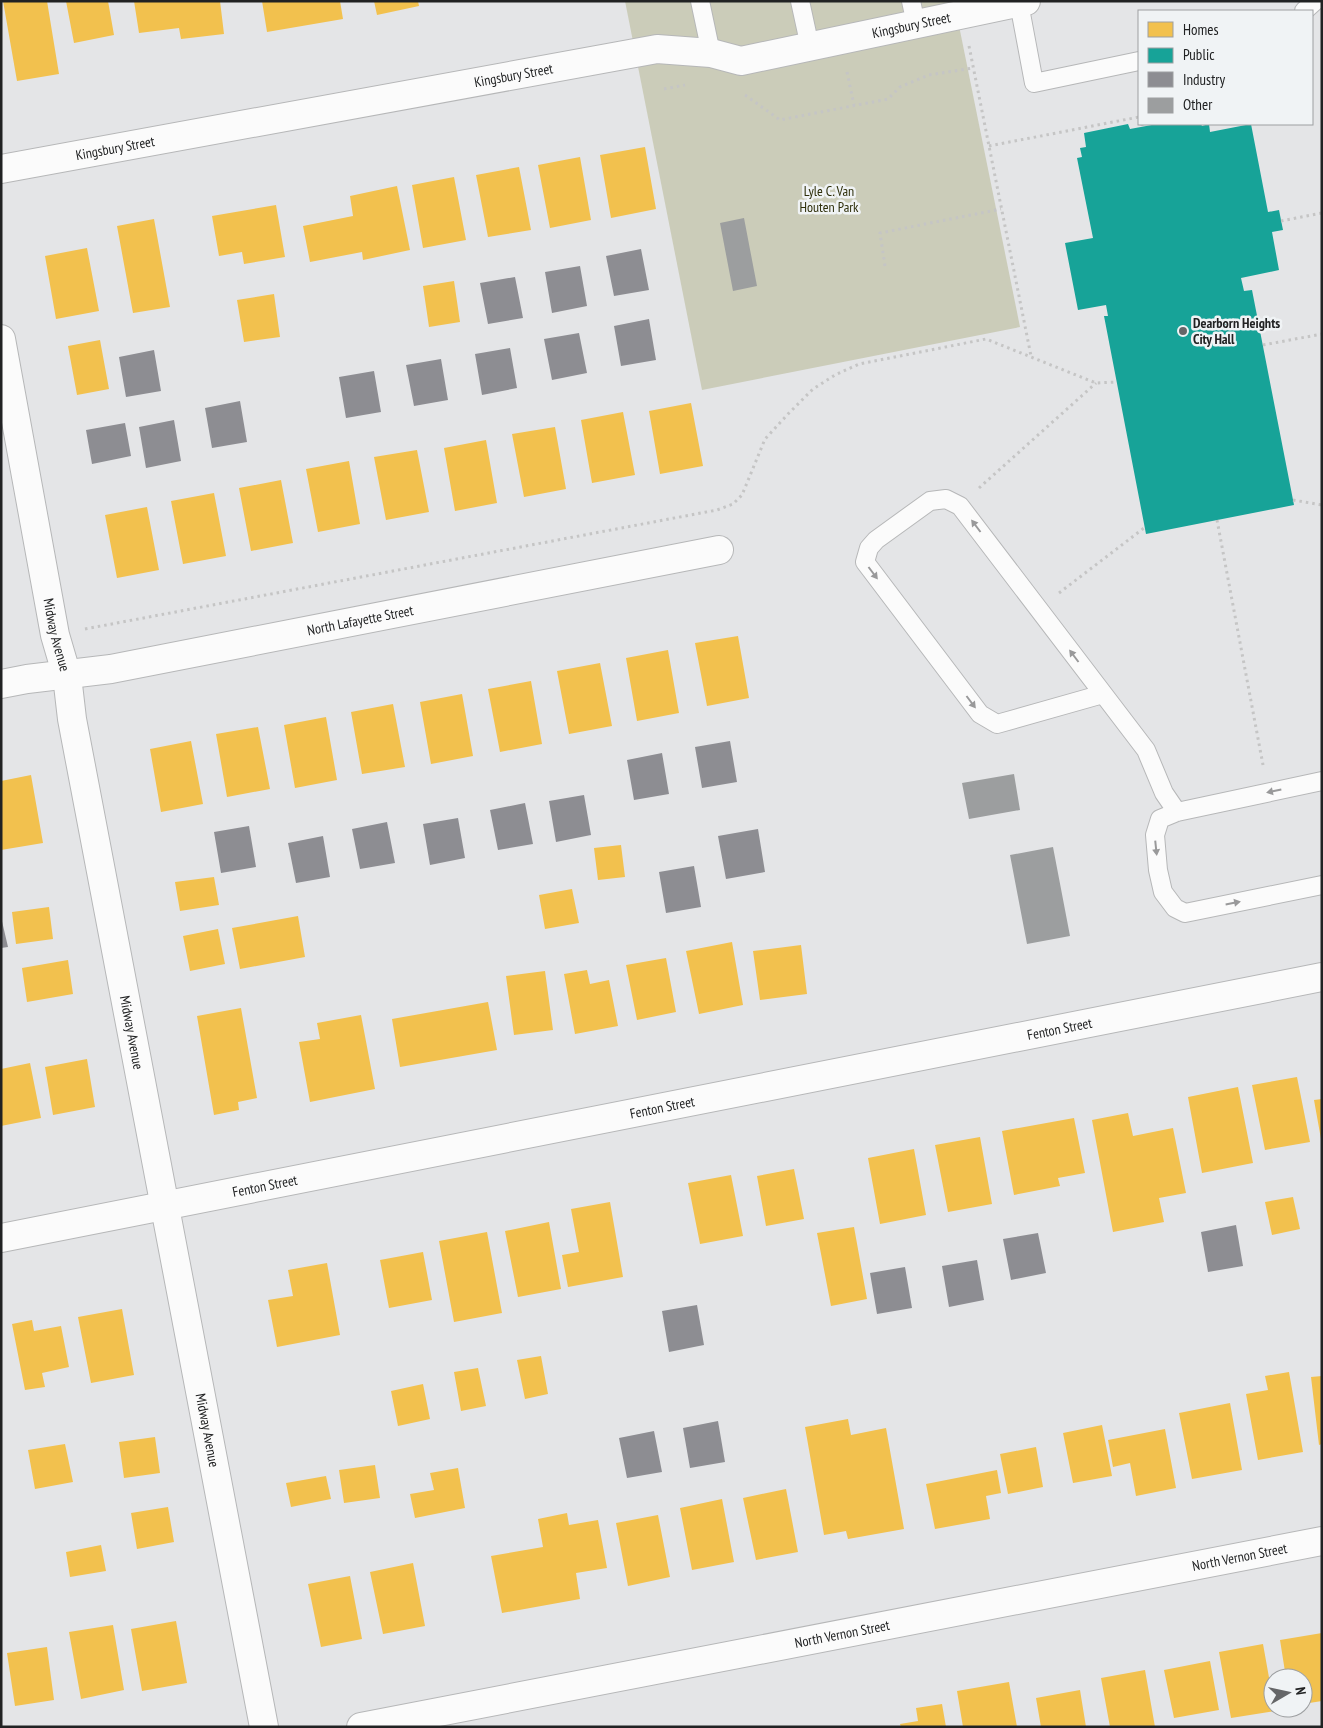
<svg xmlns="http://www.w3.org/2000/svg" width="1323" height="1728" font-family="'PT Sans Narrow',sans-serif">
<rect width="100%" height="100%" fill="#e4e5e7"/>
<path fill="#cbccb9" d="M 625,1 L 954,1 L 1020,327 L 702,390 Z"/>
<path fill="#f2c14e" d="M 3,1 L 47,1 L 59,74 L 17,81 Z
M 66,1 L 108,1 L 114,35 L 74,43 Z
M 134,1 L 220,1 L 224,34 L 181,39 L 179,28 L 139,33 Z
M 262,1 L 340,1 L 343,19 L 267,32 Z
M 374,1 L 418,1 L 419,6 L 377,15 Z
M 645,147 L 656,209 L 611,218 L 600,155 Z
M 580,157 L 591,220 L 550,228 L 538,165 Z
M 519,167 L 531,230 L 488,237 L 476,175 Z
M 454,177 L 466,240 L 423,248 L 412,185 Z
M 397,186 L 410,250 L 363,260 L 362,252 L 310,262 L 303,226 L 353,216 L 350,196 Z
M 276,205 L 285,257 L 244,264 L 242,252 L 219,256 L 212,216 Z
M 154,219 L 170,307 L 133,313 L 117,226 Z
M 87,248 L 99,311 L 56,319 L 45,256 Z
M 454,281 L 460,322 L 429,327 L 423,286 Z
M 274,294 L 280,337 L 244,342 L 237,300 Z
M 100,340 L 109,389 L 77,395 L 68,346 Z
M 691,403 L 703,466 L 660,474 L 649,411 Z
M 623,412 L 635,475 L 592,483 L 581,420 Z
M 555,427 L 566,489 L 524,497 L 512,434 Z
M 486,440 L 497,503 L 455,511 L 444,448 Z
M 417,450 L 429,512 L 386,520 L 374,457 Z
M 349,461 L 360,524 L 318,532 L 306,469 Z
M 281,480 L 293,543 L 251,551 L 239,488 Z
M 214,493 L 226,556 L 183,564 L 171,501 Z
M 147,507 L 159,570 L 117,578 L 105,515 Z
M 738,636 L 749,698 L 707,706 L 695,643 Z
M 668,650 L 679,713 L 637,721 L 626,658 Z
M 600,663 L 612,726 L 569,734 L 557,671 Z
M 531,681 L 542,744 L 500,752 L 488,689 Z
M 462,694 L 473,756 L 431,764 L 420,702 Z
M 393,704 L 405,767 L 362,774 L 351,712 Z
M 326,717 L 337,780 L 295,788 L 284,725 Z
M 258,727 L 270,789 L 227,797 L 216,734 Z
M 191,741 L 203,804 L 161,812 L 150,749 Z
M 31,775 L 43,843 L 1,850 L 1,781 Z
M 621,845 L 625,877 L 598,880 L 594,848 Z
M 214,877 L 219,905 L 180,911 L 175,882 Z
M 572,889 L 579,923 L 545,929 L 539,895 Z
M 49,907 L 53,939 L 16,944 L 12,912 Z
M 298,916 L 305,957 L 240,969 L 232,928 Z
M 218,929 L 225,964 L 190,971 L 183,936 Z
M 732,942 L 743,1005 L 699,1014 L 686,951 Z
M 801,945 L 807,994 L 760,1000 L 753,951 Z
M 666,958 L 676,1012 L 637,1020 L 626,965 Z
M 68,960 L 73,994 L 27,1002 L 22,968 Z
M 587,970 L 590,984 L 609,980 L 618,1026 L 575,1034 L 564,974 Z
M 545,971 L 553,1030 L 514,1035 L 506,976 Z
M 488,1002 L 497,1050 L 400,1067 L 392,1019 Z
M 241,1008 L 257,1098 L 238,1102 L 239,1110 L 214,1115 L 197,1016 Z
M 361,1015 L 375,1089 L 310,1102 L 299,1042 L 320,1039 L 317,1023 Z
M 87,1059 L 95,1107 L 53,1115 L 45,1067 Z
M 30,1063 L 41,1118 L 1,1126 L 1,1069 Z
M 1297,1077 L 1310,1142 L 1265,1150 L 1252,1085 Z
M 1238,1087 L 1253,1163 L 1202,1173 L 1188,1097 Z
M 1322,1099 L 1322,1139 L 1321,1139 L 1314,1100 Z
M 1128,1113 L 1133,1136 L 1173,1128 L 1186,1193 L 1159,1198 L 1164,1222 L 1113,1232 L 1092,1120 Z
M 1074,1118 L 1085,1173 L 1058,1178 L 1060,1186 L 1014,1195 L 1002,1131 Z
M 980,1137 L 992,1204 L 948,1212 L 935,1145 Z
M 914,1149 L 926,1215 L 880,1224 L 868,1158 Z
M 794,1169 L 804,1219 L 766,1226 L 757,1176 Z
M 731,1175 L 743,1236 L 700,1244 L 688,1183 Z
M 1293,1197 L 1300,1229 L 1272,1235 L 1265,1202 Z
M 610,1202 L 623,1277 L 568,1287 L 562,1255 L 579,1252 L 571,1209 Z
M 549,1222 L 561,1289 L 518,1297 L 505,1231 Z
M 854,1227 L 867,1299 L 831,1306 L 817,1233 Z
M 487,1232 L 502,1313 L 454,1322 L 439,1241 Z
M 423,1252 L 432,1300 L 389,1308 L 380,1260 Z
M 327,1263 L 340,1335 L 277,1347 L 268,1300 L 293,1296 L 288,1270 Z
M 122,1309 L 134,1375 L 91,1383 L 78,1317 Z
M 32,1320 L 34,1331 L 61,1326 L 69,1367 L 42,1373 L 45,1387 L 25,1390 L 12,1324 Z
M 541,1356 L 548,1394 L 525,1399 L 517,1360 Z
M 478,1368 L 486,1406 L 461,1411 L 454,1372 Z
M 1289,1372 L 1303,1452 L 1258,1460 L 1246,1394 L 1268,1390 L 1265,1376 Z
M 1322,1376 L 1322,1444 L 1319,1445 L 1311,1377 Z
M 423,1384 L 430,1419 L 398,1426 L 391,1391 Z
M 1230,1403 L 1242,1470 L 1192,1479 L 1179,1413 Z
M 848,1419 L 851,1435 L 886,1428 L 904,1529 L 848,1539 L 846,1531 L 824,1535 L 805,1427 Z
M 1102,1425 L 1112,1476 L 1073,1483 L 1063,1433 Z
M 1165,1429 L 1176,1488 L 1136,1496 L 1130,1463 L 1113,1467 L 1108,1440 Z
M 155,1437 L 160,1473 L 124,1478 L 119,1442 Z
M 65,1444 L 73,1482 L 35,1489 L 28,1450 Z
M 1036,1447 L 1043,1487 L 1008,1494 L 1000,1454 Z
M 375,1465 L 380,1498 L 344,1503 L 339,1470 Z
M 458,1468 L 465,1508 L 415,1518 L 410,1494 L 434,1490 L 430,1473 Z
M 997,1470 L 1001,1493 L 986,1496 L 990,1519 L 935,1529 L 926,1484 Z
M 326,1476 L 331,1499 L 291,1507 L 286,1483 Z
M 786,1489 L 798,1552 L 756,1560 L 743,1498 Z
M 722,1499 L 734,1562 L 692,1570 L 680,1508 Z
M 168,1507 L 174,1542 L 137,1549 L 131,1513 Z
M 567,1513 L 569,1525 L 598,1520 L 607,1568 L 576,1573 L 580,1599 L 502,1613 L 491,1556 L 543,1547 L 538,1519 Z
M 658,1515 L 670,1577 L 628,1586 L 616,1523 Z
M 101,1545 L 106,1571 L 70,1577 L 66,1552 Z
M 413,1563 L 425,1626 L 383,1634 L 370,1572 Z
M 350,1576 L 362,1639 L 321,1647 L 308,1584 Z
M 176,1621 L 187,1683 L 142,1691 L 131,1629 Z
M 113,1625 L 124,1690 L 81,1699 L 69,1632 Z
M 1322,1633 L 1322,1701 L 1303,1704 L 1303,1678 L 1286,1678 L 1280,1640 Z
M 1263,1644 L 1275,1711 L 1231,1718 L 1219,1652 Z
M 47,1647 L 54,1700 L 15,1706 L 7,1653 Z
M 1210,1661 L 1219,1710 L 1174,1718 L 1164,1670 Z
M 1145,1670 L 1155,1727 L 1110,1727 L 1101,1678 Z
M 1009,1682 L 1017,1727 L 963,1727 L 957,1691 Z
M 1080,1690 L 1086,1727 L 1041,1727 L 1036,1698 Z
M 942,1704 L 946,1727 L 901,1727 L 900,1724 L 918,1721 L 916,1708 Z"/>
<path fill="#17a398" d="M 1128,124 L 1130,129 L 1157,124 L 1201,124 L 1202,126 L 1209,124 L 1210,132 L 1251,124 L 1268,212 L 1279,210 L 1283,230 L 1272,232 L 1279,270 L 1241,278 L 1244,291 L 1252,290 L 1294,505 L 1146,534 L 1104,316 L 1108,316 L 1106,305 L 1078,310 L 1065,243 L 1093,238 L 1077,158 L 1082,157 L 1080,148 L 1086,147 L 1084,133 Z"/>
<path fill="#8d8d92" d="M 641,249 L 649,290 L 614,296 L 606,256 Z
M 580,266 L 587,306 L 552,313 L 545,272 Z
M 515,277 L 523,318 L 488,324 L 480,283 Z
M 649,319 L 656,360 L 621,366 L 614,326 Z
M 579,333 L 587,373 L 552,380 L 544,339 Z
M 510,348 L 517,388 L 482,395 L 475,354 Z
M 154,350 L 161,391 L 126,397 L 119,357 Z
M 441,359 L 448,400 L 414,406 L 406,365 Z
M 374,371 L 381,412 L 346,418 L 339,377 Z
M 240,401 L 247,442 L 212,448 L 205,408 Z
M 174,420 L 181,461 L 146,468 L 139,427 Z
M 125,423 L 131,456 L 92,464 L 86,430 Z
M 730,741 L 737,782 L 702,788 L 695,747 Z
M 662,753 L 669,794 L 634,800 L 627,760 Z
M 584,795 L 591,835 L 556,842 L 549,801 Z
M 525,803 L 533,844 L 498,850 L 490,810 Z
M 458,818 L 465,858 L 430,865 L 423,824 Z
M 387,822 L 395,863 L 360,869 L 352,829 Z
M 249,826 L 256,867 L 221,873 L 214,832 Z
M 758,829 L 765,872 L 726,879 L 718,836 Z
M 323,836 L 330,877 L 296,883 L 288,843 Z
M 694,866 L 701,907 L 666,913 L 659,872 Z
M 1,917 L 8,947 L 1,948 Z
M 1236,1225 L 1243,1266 L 1208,1272 L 1201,1232 Z
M 1038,1233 L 1046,1273 L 1011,1280 L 1003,1239 Z
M 977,1260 L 984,1300 L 949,1307 L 942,1266 Z
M 905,1267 L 912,1308 L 877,1314 L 870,1273 Z
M 697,1305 L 704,1345 L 669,1352 L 662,1311 Z
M 718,1421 L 725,1462 L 690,1468 L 683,1428 Z
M 654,1431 L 662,1472 L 627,1478 L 619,1438 Z"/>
<path fill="#9c9e9f" d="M 744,218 L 757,286 L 733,291 L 720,223 Z
M 1014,774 L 1020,810 L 969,819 L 962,783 Z
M 1053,847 L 1070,936 L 1027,944 L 1010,855 Z"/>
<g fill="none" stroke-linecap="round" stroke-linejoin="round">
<g stroke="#b6b7b8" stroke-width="20">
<path id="service" d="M 700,1 L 711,53
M 800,1 L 810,47
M 911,1 L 916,24
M 1019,3 L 1034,83 L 1139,61
M 1304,11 L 1315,1
M 1103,694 L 997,724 L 980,714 L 865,562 L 869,548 L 876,540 L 930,501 L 946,499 L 960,506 L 1146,750 L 1164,793 L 1177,812
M 1322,781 L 1177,812 L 1160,819 L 1155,835 L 1158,870 L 1163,892 L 1175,908 L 1185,913 L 1322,885"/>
</g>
<g stroke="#b6b7b8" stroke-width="30">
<g id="minor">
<path id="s1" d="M 1,169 L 657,49 L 711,53 L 741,61 L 1026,1"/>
<path id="s2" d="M 1,339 L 55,635 L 67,676 L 72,719 L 264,1727"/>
<path id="s3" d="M 1,684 L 27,679 L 111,669 L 719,550"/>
<path id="s4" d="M 1,1238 L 1322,977"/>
<path id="s5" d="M 361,1727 L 1322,1541"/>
</g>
</g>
<path stroke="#c5c5c5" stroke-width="3" stroke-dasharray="2.5 4" stroke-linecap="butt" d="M 969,46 L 1031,356
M 847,72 L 854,105
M 664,89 L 685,85
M 745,95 L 780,120 L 888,99 L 900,87 L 929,75 L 973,68
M 1142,124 L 1142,126
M 989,146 L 1139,117
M 1281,221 L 1322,213
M 885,266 L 880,233 L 1001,209
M 1263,345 L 1322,334
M 979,488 L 1096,383
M 1293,500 L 1322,505
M 1217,520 L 1263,765
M 1059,593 L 1144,528
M 85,629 L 717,510 L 733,504 L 742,495 L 765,439 L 789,413 L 813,389 L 835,375 L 859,364 L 986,339 L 1096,383 L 1116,382"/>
<use href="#service" stroke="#fbfbfb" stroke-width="18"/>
<use href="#minor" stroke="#fbfbfb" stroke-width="28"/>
</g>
<defs><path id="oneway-solid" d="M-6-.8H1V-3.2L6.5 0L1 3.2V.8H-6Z" transform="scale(1.25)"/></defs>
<g fill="#99999a">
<use href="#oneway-solid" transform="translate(976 526) rotate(-127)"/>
<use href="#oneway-solid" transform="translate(873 573) rotate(53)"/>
<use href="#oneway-solid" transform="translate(1074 656) rotate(-127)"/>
<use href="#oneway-solid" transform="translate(971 702) rotate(53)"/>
<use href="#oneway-solid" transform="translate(1274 791) rotate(168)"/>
<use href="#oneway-solid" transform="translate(1156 848) rotate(84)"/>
<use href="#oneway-solid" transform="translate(1233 903) rotate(-11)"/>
</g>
<circle fill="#656668" stroke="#f0f3f5" stroke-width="2" cx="1183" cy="331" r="5"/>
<g text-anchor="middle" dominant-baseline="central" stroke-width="5" stroke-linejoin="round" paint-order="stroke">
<g font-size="14" fill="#212223" stroke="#f0f3f5">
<text stroke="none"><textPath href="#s1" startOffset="926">Kingsbury Street</textPath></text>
<text stroke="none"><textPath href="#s1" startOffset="521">Kingsbury Street</textPath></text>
<text stroke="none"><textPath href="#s1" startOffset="116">Kingsbury Street</textPath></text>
<text stroke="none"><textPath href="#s3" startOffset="365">North Lafayette Street</textPath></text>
<text stroke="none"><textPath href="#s2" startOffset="301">Midway Avenue</textPath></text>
<text stroke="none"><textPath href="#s4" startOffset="1079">Fenton Street</textPath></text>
<text stroke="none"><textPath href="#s2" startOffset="706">Midway Avenue</textPath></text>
<text stroke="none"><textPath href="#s4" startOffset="674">Fenton Street</textPath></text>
<text stroke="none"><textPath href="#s4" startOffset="269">Fenton Street</textPath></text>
<text stroke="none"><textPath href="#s2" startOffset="1111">Midway Avenue</textPath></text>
<text stroke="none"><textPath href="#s5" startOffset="895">North Vernon Street</textPath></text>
<text stroke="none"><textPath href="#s5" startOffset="490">North Vernon Street</textPath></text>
</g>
<g font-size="14" fill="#2e2f0a" stroke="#f0f3f5">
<text x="829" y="191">Lyle C. Van<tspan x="829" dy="16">Houten Park</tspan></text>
</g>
<g font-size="14" font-weight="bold" fill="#212223" stroke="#f0f3f5" text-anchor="start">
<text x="1193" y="323">Dearborn Heights<tspan x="1193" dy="16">City Hall</tspan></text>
</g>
</g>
<rect width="1323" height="1728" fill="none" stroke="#212223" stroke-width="5"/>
<rect x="1138" y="10" width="175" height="115" fill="#f0f3f5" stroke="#9d9fa1"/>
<rect x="1148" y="22" width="25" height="15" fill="#f2c14e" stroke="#9d9fa1"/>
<text x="1183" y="35" font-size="15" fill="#212223">Homes</text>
<rect x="1148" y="48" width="25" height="15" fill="#17a398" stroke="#9d9fa1"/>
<text x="1183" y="60" font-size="15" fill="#212223">Public</text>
<rect x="1148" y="72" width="25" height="15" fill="#8d8d92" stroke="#9d9fa1"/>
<text x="1183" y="85" font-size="15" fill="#212223">Industry</text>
<rect x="1148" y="98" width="25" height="15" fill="#9c9e9f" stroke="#9d9fa1"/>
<text x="1183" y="110" font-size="15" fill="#212223">Other</text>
<g transform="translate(1288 1693) rotate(81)"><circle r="24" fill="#f0f3f5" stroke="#9d9fa1"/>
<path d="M0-4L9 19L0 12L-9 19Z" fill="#656668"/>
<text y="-8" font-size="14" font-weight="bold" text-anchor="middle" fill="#212223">N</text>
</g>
</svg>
